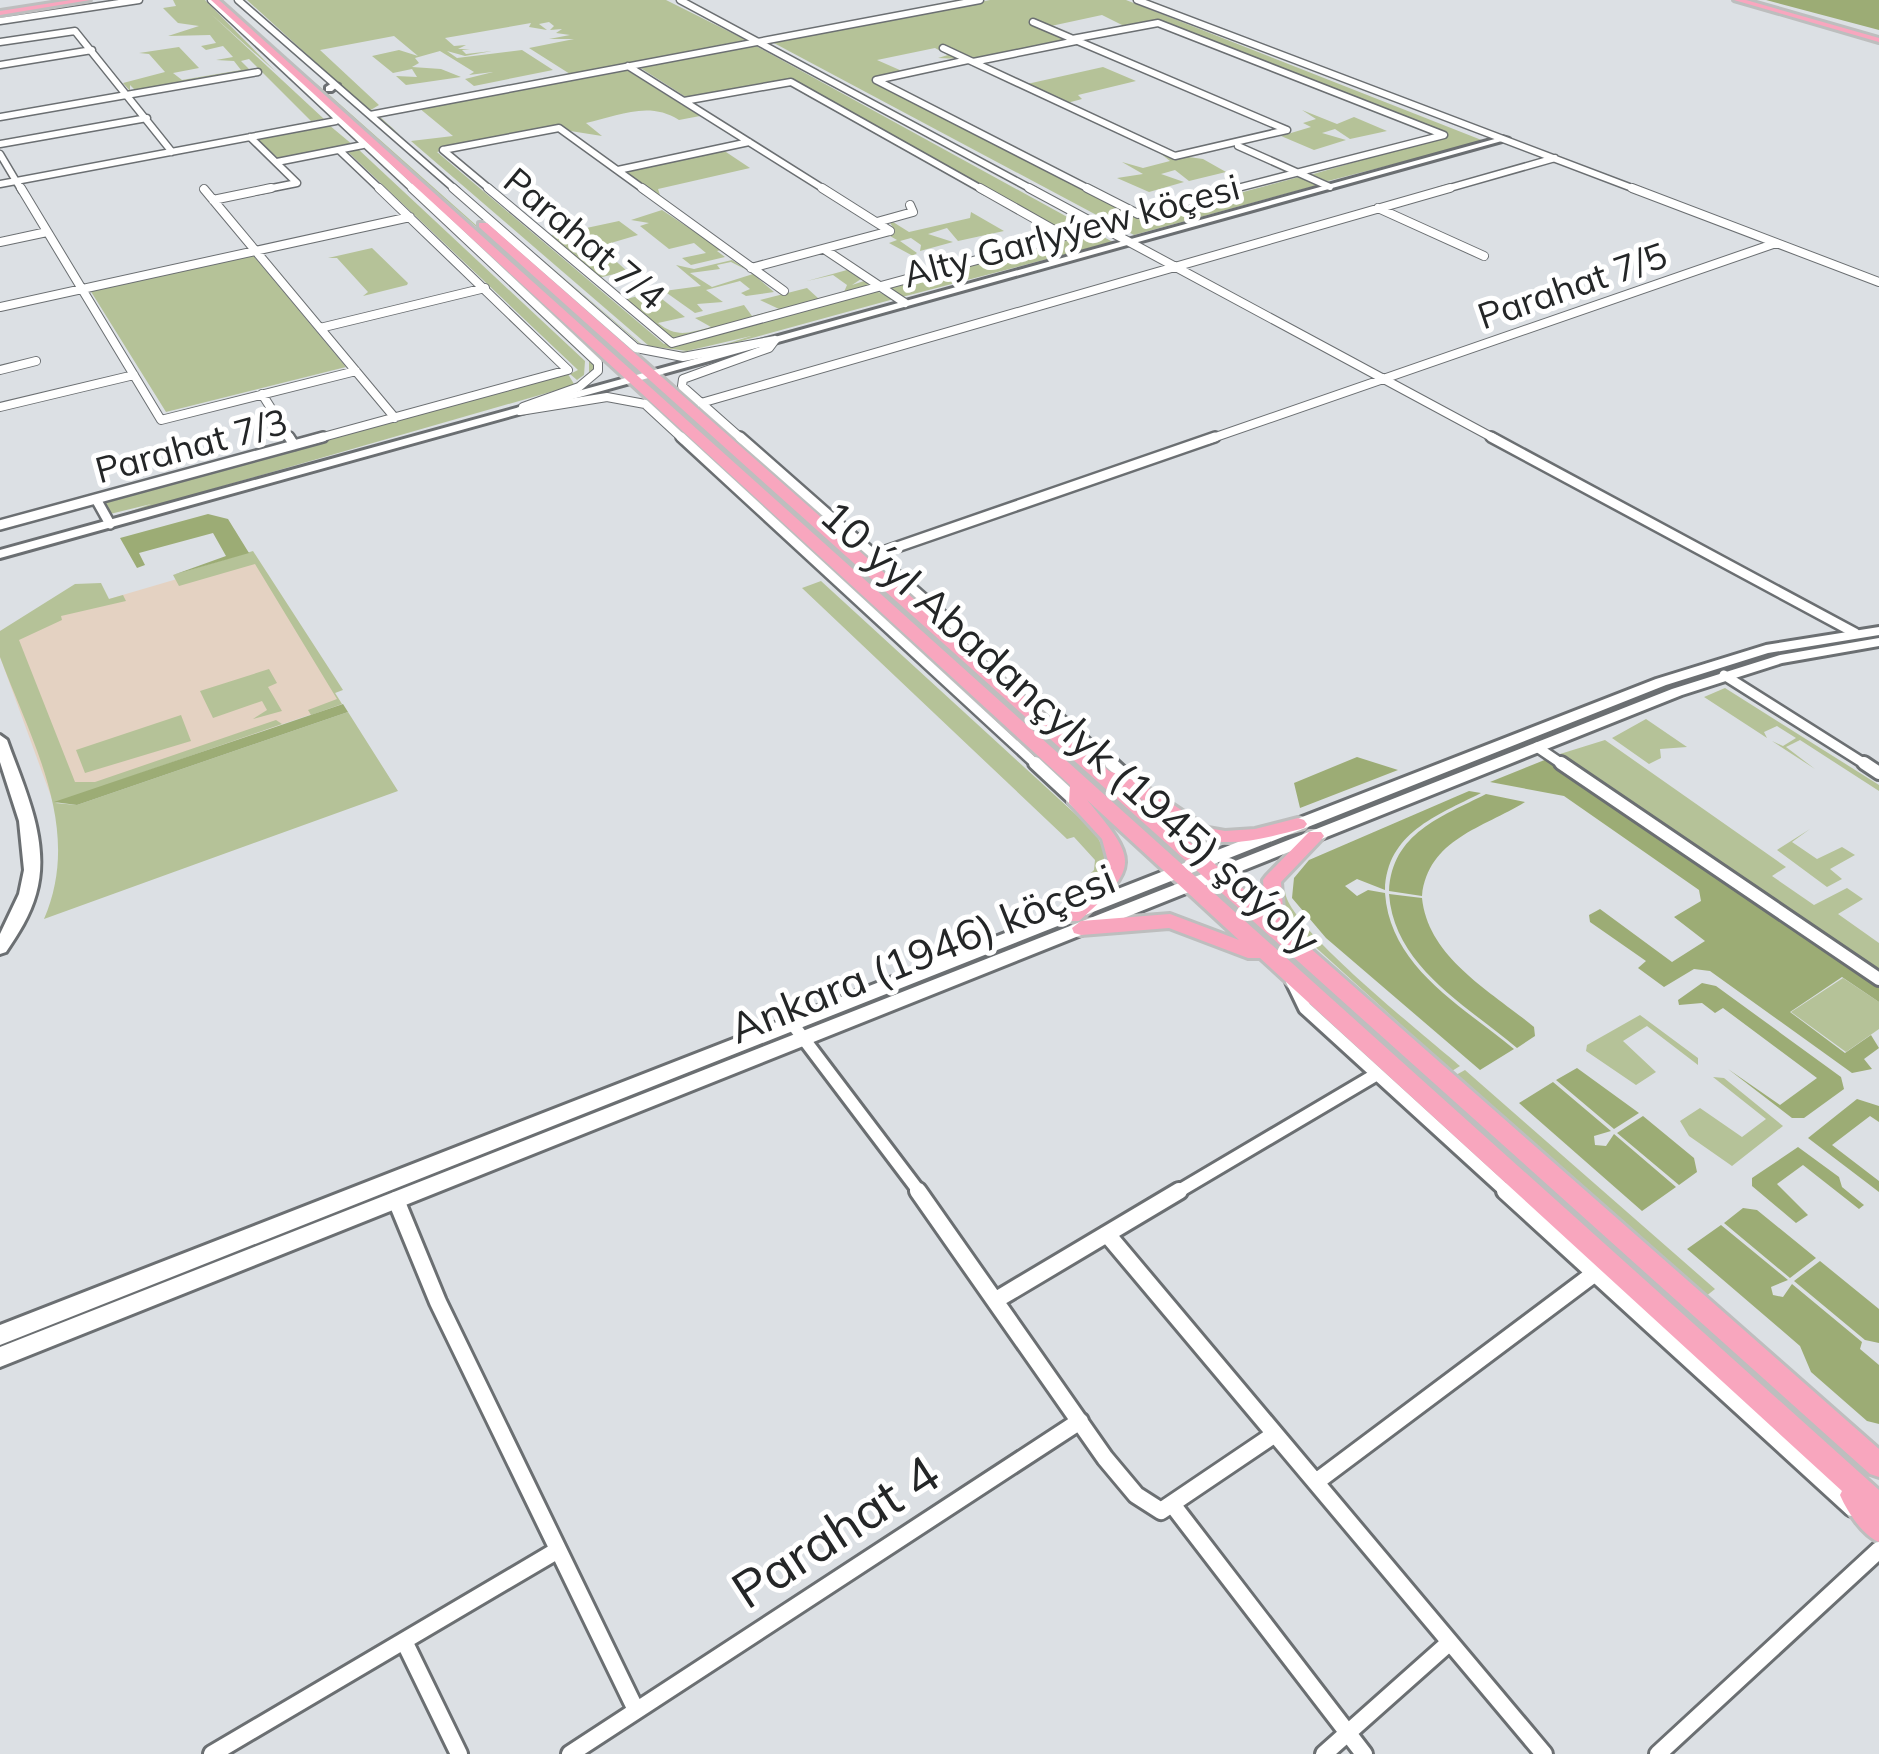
<svg xmlns="http://www.w3.org/2000/svg" width="1879" height="1754" font-family="Mulish,sans-serif">
<rect width="100%" height="100%" fill="#dce0e4"/>
<path fill="#e4d2c2" d="M 252,557 L 342,704 L 53,802 L 0,657 L 0,631 Z"/>
<path fill="#b5c298" d="M 173,0 L 205,0 L 276,72 L 211,14 L 324,119 L 311,121 L 249,59 L 241,61 L 251,71 L 136,91 L 130,85 L 130,91 L 123,83 L 165,72 L 149,54 L 139,53 L 179,47 L 199,68 L 173,73 L 182,80 L 241,70 L 234,61 L 216,60 L 233,57 L 223,46 L 206,50 L 201,46 L 216,43 L 210,35 L 168,36 L 199,26 L 178,23 L 163,8 L 176,6 Z
M 247,0 L 666,0 L 746,40 L 570,74 L 529,48 L 574,39 L 549,39 L 570,35 L 556,33 L 562,29 L 550,30 L 554,26 L 549,22 L 539,24 L 547,30 L 529,27 L 531,23 L 445,38 L 454,46 L 466,45 L 458,49 L 470,49 L 462,50 L 466,54 L 492,51 L 465,56 L 447,51 L 457,58 L 522,50 L 553,70 L 474,86 L 465,79 L 493,72 L 469,75 L 474,72 L 440,51 L 415,58 L 419,63 L 412,67 L 441,69 L 461,77 L 406,85 L 396,76 L 417,77 L 412,69 L 393,73 L 372,56 L 399,50 L 418,56 L 394,36 L 320,50 L 379,105 L 369,111 Z
M 990,0 L 1126,0 L 1484,141 L 1324,182 L 1310,175 L 1448,135 L 1159,22 L 1124,26 L 1102,15 L 1051,26 L 1081,35 L 1032,20 L 1028,21 L 1073,41 L 975,61 L 944,46 L 940,48 L 962,59 L 938,58 L 948,55 L 935,48 L 877,60 L 902,71 L 873,81 L 1130,215 L 1154,216 L 1299,177 L 1318,185 L 1134,235 L 772,42 Z
M 756,46 L 1111,241 L 1116,241 L 902,297 L 890,288 L 1070,235 L 793,81 L 689,99 L 639,67 Z
M 281,55 L 325,91 L 638,369 Z
M 1103,67 L 1136,81 L 1078,95 L 1082,99 L 1067,103 L 1027,84 Z
M 625,69 L 700,116 L 679,120 C 648,100 616,117 586,123 L 602,136 L 545,127 L 437,152 L 664,344 L 876,291 L 894,299 L 697,353 L 648,351 L 536,254 L 647,349 C 683,357 718,347 751,336 L 687,351 L 649,346 L 411,141 L 453,136 L 419,108 L 379,116 L 400,135 L 376,117 L 377,115 Z
M 1302,110 L 1337,124 L 1354,117 L 1387,131 L 1350,139 L 1335,129 L 1322,133 L 1346,140 L 1314,150 L 1281,136 L 1311,127 L 1303,123 L 1316,119 Z
M 329,125 L 353,145 L 279,159 L 257,139 Z
M 358,149 L 585,361 L 584,375 L 577,380 L 570,374 L 578,370 L 348,152 Z
M 723,150 L 750,168 L 658,189 L 660,195 L 625,172 Z
M 1160,153 L 1203,159 L 1226,172 L 1189,181 L 1175,170 L 1161,174 L 1184,182 L 1149,192 L 1117,178 L 1143,174 L 1122,162 L 1143,168 L 1170,161 Z
M 662,210 L 722,250 L 717,251 L 725,257 L 691,265 L 682,258 L 706,253 L 694,243 L 669,249 L 640,226 L 649,223 L 631,220 Z
M 971,212 L 1004,231 L 958,241 L 947,228 L 928,234 L 953,242 L 920,251 L 921,245 L 911,238 L 900,241 L 917,253 L 913,256 L 889,243 L 897,240 L 890,236 L 882,237 L 895,231 L 889,221 L 910,217 L 893,222 L 909,232 L 970,218 Z
M 619,221 L 638,235 L 604,245 L 597,235 L 567,243 L 578,255 L 601,248 L 627,271 L 598,278 L 549,236 Z
M 372,248 L 408,283 L 407,285 L 363,296 L 368,292 L 337,258 L 328,258 Z
M 253,255 L 346,367 L 166,412 L 90,290 Z
M 732,260 L 747,270 L 731,262 L 717,265 L 720,269 L 690,273 L 712,287 L 753,274 L 774,292 L 746,296 L 741,293 L 750,289 L 740,281 L 706,290 L 723,302 L 697,304 L 703,311 L 695,313 L 664,291 L 701,286 L 676,265 L 694,269 Z
M 847,270 L 861,279 L 852,285 L 864,281 L 871,286 L 675,340 L 623,300 L 653,292 L 685,317 L 658,323 C 677,338 688,333 711,327 L 695,318 L 744,305 L 752,316 L 779,309 L 760,300 L 807,288 L 819,299 L 844,292 L 847,285 L 833,275 L 807,281 Z
M 523,299 L 595,365 L 594,370 L 578,384 L 112,518 L 151,504 L 110,514 L 103,499 L 568,374 L 574,384 L 589,375 L 589,361 Z
M 786,503 L 1177,851 L 1010,711 L 782,504 Z
M 253,551 L 343,690 L 335,693 L 342,704 L 311,715 L 308,710 L 337,699 L 255,564 L 179,586 L 173,575 Z
M 821,581 L 1095,832 L 1106,854 L 1096,877 L 1076,888 L 1094,870 L 1095,860 L 1074,837 L 1067,839 L 802,588 Z
M 101,583 L 109,599 L 123,595 L 126,601 L 61,616 L 62,620 L 19,640 L 75,782 L 95,782 L 276,720 L 282,724 L 55,803 L 77,805 L 348,712 L 398,791 L 44,919 C 83,829 32,743 0,657 L 0,631 L 75,584 Z
M 269,669 L 277,683 L 268,687 L 282,711 L 253,719 L 267,710 L 262,701 L 213,718 L 200,691 Z
M 1725,688 L 1879,785 L 1879,791 L 1800,740 L 1786,747 L 1815,769 L 1772,741 L 1783,746 L 1796,738 L 1777,726 L 1764,732 L 1767,738 L 1704,697 Z
M 181,715 L 191,741 L 85,773 L 76,750 Z
M 1646,719 L 1687,747 L 1660,749 L 1661,758 L 1649,764 L 1612,738 Z
M 1605,740 L 1786,867 L 1772,876 L 1814,905 L 1847,888 L 1863,899 L 1838,914 L 1879,943 L 1879,972 L 1560,754 Z
M 1810,829 L 1792,842 L 1817,859 L 1842,847 L 1855,855 L 1830,869 L 1842,879 L 1827,887 L 1777,850 Z
M 1280,890 L 1285,891 C 1286,926 1428,1038 1460,1066 L 1452,1071 L 1301,934 L 1285,915 Z
M 1843,978 L 1879,1002 L 1879,1029 L 1846,1052 L 1791,1012 Z
M 1640,1015 L 1698,1058 L 1698,1065 L 1647,1026 L 1623,1041 L 1656,1072 L 1636,1085 L 1586,1051 L 1587,1045 Z
M 1465,1070 L 1715,1289 L 1705,1297 L 1456,1075 Z
M 1713,1077 L 1724,1078 L 1783,1126 L 1732,1166 L 1689,1136 L 1680,1121 L 1700,1108 L 1742,1137 L 1766,1119 Z"/>
<path fill="#9cac75" d="M 1766,0 L 1879,0 L 1879,30 Z
M 208,514 L 228,519 L 249,553 L 173,575 L 226,556 L 213,533 L 139,553 L 145,565 L 137,568 L 120,538 Z
M 343,704 L 348,712 L 77,805 L 54,802 Z
M 1357,757 L 1398,770 L 1300,808 L 1294,783 Z
M 1547,759 L 1879,985 L 1879,1002 L 1842,977 L 1790,1012 L 1845,1053 L 1871,1035 L 1879,1048 L 1864,1059 L 1872,1069 L 1852,1073 L 1710,971 L 1694,969 L 1664,987 L 1638,968 L 1646,961 L 1590,922 L 1589,915 L 1600,909 L 1672,962 L 1705,941 L 1674,917 L 1701,901 L 1699,890 L 1564,796 L 1490,782 Z
M 1469,791 L 1481,793 C 1436,816 1387,833 1385,890 L 1357,879 L 1345,886 L 1357,896 L 1368,890 L 1385,893 C 1390,967 1462,1006 1514,1049 L 1480,1070 L 1326,938 L 1292,898 L 1294,878 L 1309,860 Z
M 1486,794 L 1525,802 C 1483,828 1428,839 1422,896 L 1389,891 C 1392,833 1441,817 1486,794 Z
M 1389,894 L 1422,898 C 1428,958 1492,992 1534,1027 L 1535,1036 L 1517,1048 C 1466,1005 1394,966 1389,894 Z
M 1702,983 L 1716,986 L 1841,1077 L 1844,1089 L 1804,1118 L 1792,1118 L 1728,1069 L 1780,1105 L 1817,1078 L 1723,1008 L 1715,1013 L 1702,1003 L 1679,1005 L 1678,1000 Z
M 1577,1068 L 1639,1113 L 1614,1129 L 1556,1080 Z
M 1553,1082 L 1611,1131 L 1594,1136 L 1595,1145 L 1606,1146 L 1614,1134 L 1676,1187 L 1642,1211 L 1519,1103 Z
M 1857,1099 L 1879,1106 L 1879,1122 L 1870,1116 L 1832,1145 L 1879,1181 L 1879,1192 L 1808,1138 Z
M 1643,1116 L 1694,1158 L 1697,1172 L 1679,1185 L 1617,1133 Z
M 1798,1147 L 1839,1177 L 1842,1187 L 1864,1205 L 1859,1209 L 1803,1165 L 1777,1184 L 1808,1215 L 1796,1223 L 1752,1186 L 1752,1178 Z
M 1743,1208 L 1757,1210 L 1816,1258 L 1790,1278 L 1724,1223 Z
M 1721,1225 L 1788,1280 L 1771,1287 L 1773,1295 L 1783,1297 L 1792,1284 L 1862,1342 L 1860,1349 L 1879,1365 L 1879,1424 L 1867,1421 L 1811,1372 L 1800,1346 L 1687,1249 Z
M 1820,1261 L 1879,1309 L 1879,1343 L 1865,1340 L 1794,1281 Z"/>
<g fill="none" stroke-linecap="round" stroke-linejoin="round">
<g stroke="#6b6f72" stroke-width="9">
<path id="street-far4" d="M 211,0 L 415,191
M 238,0 L 457,191
M 680,0 L 1035,191
M 1137,0 L 1640,191
M 0,21 L 139,0
M 1033,22 L 1287,130
M 1072,39 L 1158,23 L 1444,135 L 1226,191
M 0,42 L 75,31 L 172,152
M 943,48 L 973,62 L 1076,41
M 968,60 L 876,80 L 1093,191
M 973,62 L 1175,156 L 1287,130
M 0,65 L 92,50
M 628,66 L 827,191
M 684,101 L 791,82 L 985,191
M 370,115 L 980,0
M 0,117 L 258,72
M 250,137 L 297,183
M 0,144 L 147,118
M 1238,146 L 1330,187
M 339,150 L 382,191
M 443,150 L 492,191
M 443,150 L 559,128 L 646,191
M 0,154 L 22,191
M 277,162 L 363,145
M 618,170 L 749,142
M 0,184 L 336,121
M 257,191 L 297,183
M 1439,191 L 1555,158"/>
</g>
<g stroke="#6b6f72" stroke-width="10">
<path id="street-far3" d="M 21,188 L 161,420 L 356,371
M 412,188 L 598,363 L 598,371 L 579,387 L 523,407
M 453,188 L 636,348 L 683,357 L 775,340
M 488,188 L 672,343 L 1065,236
M 642,188 L 784,291
M 822,188 L 890,231
M 980,188 L 1065,236
M 1029,188 L 1497,440
M 1087,188 L 1138,214 L 1238,188
M 1632,188 L 1879,282
M 204,189 L 395,418
M 213,200 L 271,188
M 1378,208 L 1484,256
M 877,222 L 913,212 L 910,205
M 0,242 L 47,232
M 824,249 L 905,303
M 751,268 L 890,231
M 0,307 L 410,217
M 320,328 L 485,288
M 0,370 L 36,361
M 262,394 L 291,440
M 701,403 L 1450,188
M 0,407 L 134,375
M 520,411 L 607,397 L 645,404 L 684,440
M 312,440 L 568,370 L 379,188
M 743,440 L 682,386 L 683,379 L 769,348 L 775,340
M 1207,440 L 1776,243"/>
</g>
<g stroke="#6b6f72" stroke-width="14">
<path id="street-far2" d="M 289,437 L 294,445
M 681,437 L 1038,766
M 740,437 L 1114,766
M 1491,437 L 1855,633
M 96,499 L 110,524
M 0,525 L 323,437
M 874,555 L 1215,437
M 1724,675 L 1868,766
M 1537,747 L 1565,766"/>
</g>
<g stroke="#6b6f72" stroke-width="18">
<path id="street-far1" d="M 1035,763 L 1078,803
M 1111,763 L 1133,783
M 1561,763 L 1879,979
M 1864,763 L 1879,773
M 1292,981 L 1305,1008 L 1509,1194
M 791,1022 L 921,1194
M 1174,1194 L 1377,1074"/>
</g>
<g stroke="#6b6f72" stroke-width="22">
<path id="street" d="M 918,1191 L 1105,1458 L 1136,1495 L 1161,1511 L 1275,1434
M 1505,1191 L 1852,1508
M 396,1200 L 438,1302 L 636,1710
M 1107,1234 L 1544,1754
M 1001,1297 L 1179,1191
M 1316,1482 L 1595,1273
M 1172,1504 L 1364,1754
M 404,1641 L 459,1754
M 212,1754 L 558,1550
M 570,1754 L 1080,1421
M 1324,1754 L 1450,1642
M 1658,1754 L 1879,1550"/>
</g>
<g stroke="#6b6f72" stroke-width="6">
<path id="secondary" d="M 332,83 L 339,85 L 332,91 L 326,91 L 326,87 Z
M 1502,137 L 1509,139 L 0,558 L 0,550 Z
M 1879,627 L 1879,635 L 1768,653 L 1666,685 L 0,1345 L 0,1325 L 1656,679 L 1766,645 Z
M 1879,638 L 1879,646 L 1782,663 L 1682,695 L 0,1367 L 0,1347 L 1672,689 L 1780,655 Z
M 0,735 L 7,740 C 24,788 51,842 36,894 C 30,916 18,934 6,952 L 0,954 L 0,934 L 19,894 L 24,870 L 19,821 L 0,762 Z"/>
</g>
<g stroke="#bdbebe" stroke-width="6">
<path id="primary" d="M 71,0 L 90,0 L 0,15 L 0,11 Z
M 211,0 L 219,0 L 1879,1490 L 1879,1542 C 1862,1535 1847,1511 1840,1495 L 1842,1491 L 1260,958 L 1248,958 L 1169,928 L 1081,935 L 1074,933 L 1072,928 L 1081,921 L 1170,914 L 1239,940 L 1087,800 C 1137,860 1141,866 1079,921 L 1065,921 L 1063,916 L 1065,911 L 1098,881 L 1108,861 L 1102,839 L 1069,803 L 1070,785 Z
M 1734,0 L 1746,0 L 1879,38 L 1879,42 Z
M 479,223 L 487,223 L 1109,771 L 1141,783 L 1208,828 L 1225,831 L 1255,829 L 1298,818 L 1304,820 L 1307,824 L 1304,828 C 1265,838 1220,853 1183,830 C 1167,820 1154,806 1137,796 L 1265,908 L 1263,880 L 1266,876 L 1309,832 L 1321,832 L 1324,836 L 1321,840 L 1281,882 L 1283,911 L 1294,930 L 1293,933 L 1879,1449 L 1879,1477 L 1870,1474 L 479,227 Z"/>
</g>
<use href="#street-far4" stroke="#fff" stroke-width="6"/>
<use href="#street-far3" stroke="#fff" stroke-width="8"/>
<use href="#street-far2" stroke="#fff" stroke-width="9"/>
<use href="#street-far1" stroke="#fff" stroke-width="12"/>
<use href="#street" stroke="#fff" stroke-width="16"/>
<use href="#secondary" fill="#fff" fill-rule="evenodd"/>
<use href="#primary" fill="#f8a6be" fill-rule="evenodd"/>
</g>
<g text-anchor="middle" dominant-baseline="central" stroke-width="10" stroke-linejoin="round" paint-order="stroke">
<g font-size="36" fill="#242627" stroke="#fff">
<text transform="translate(1071 230) rotate(-15)">Alty Garlyýew köçesi</text>
<text transform="translate(585 238) rotate(40)">Parahat 7/4</text>
<text transform="translate(1572 285) rotate(-19)">Parahat 7/5</text>
<text transform="translate(191 445) rotate(-15)">Parahat 7/3</text>
</g>
<g font-size="42" fill="#242627" stroke="#fff">
<text transform="translate(1071 727) rotate(42)">10 ýyl Abadançylyk (1945) şaýoly</text>
<text transform="translate(922 953) rotate(-22)">Ankara (1946) köçesi</text>
</g>
<g font-size="51" fill="#242627" stroke="#fff">
<text transform="translate(835 1531) rotate(-33)">Parahat 4</text>
</g>
</g>
</svg>
